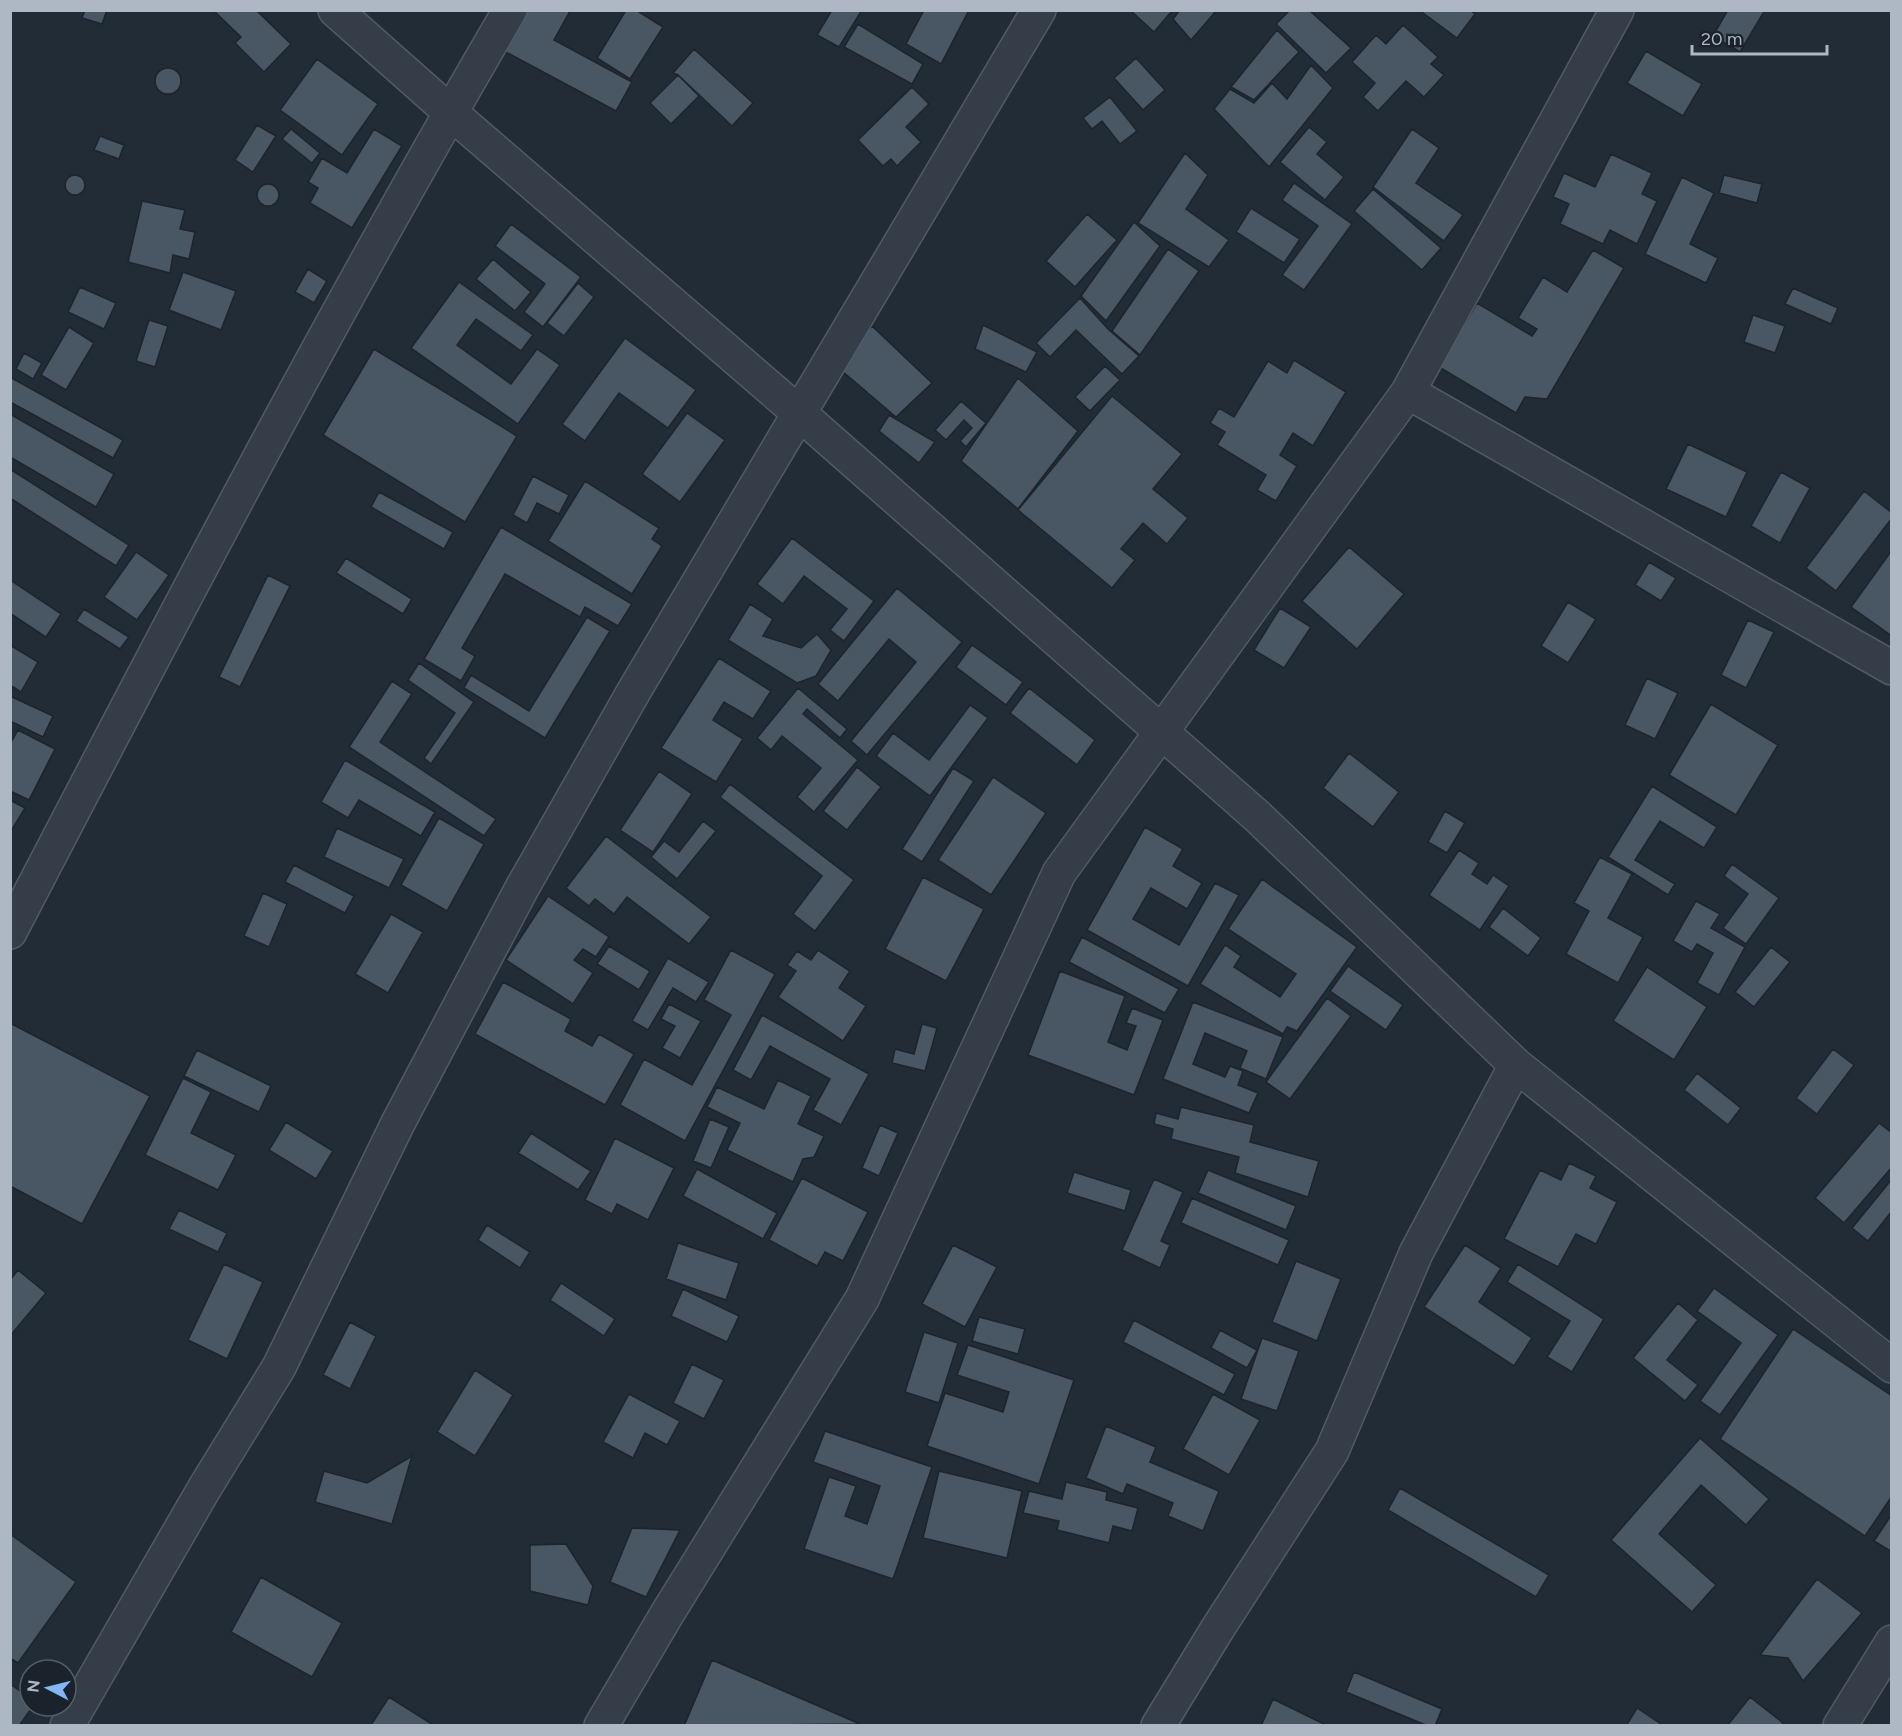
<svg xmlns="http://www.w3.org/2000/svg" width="1902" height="1736" font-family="Figtree,sans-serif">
<rect width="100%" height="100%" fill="#212c37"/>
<path fill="#495663" stroke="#1c242e" stroke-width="1.5" d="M 85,10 L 107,10 L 102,24 L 82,18 Z
M 213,10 L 256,10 L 291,44 L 264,72 L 235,43 L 241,37 Z
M 524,10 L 570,11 L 554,40 L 632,82 L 616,111 L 502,50 Z
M 626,10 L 636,10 L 663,27 L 630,79 L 597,58 Z
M 832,10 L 862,10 L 839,47 L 817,35 Z
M 924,10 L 969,10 L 941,64 L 906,44 Z
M 1130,10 L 1169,10 L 1171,12 L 1154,32 Z
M 1180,10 L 1217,10 L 1191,40 L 1173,19 Z
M 1290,10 L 1309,10 L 1351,48 L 1326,73 L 1276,24 Z
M 1419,10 L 1470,10 L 1475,14 L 1457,38 Z
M 1728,10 L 1765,10 L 1740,52 L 1713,36 Z
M 858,24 L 923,64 L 912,84 L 844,47 Z
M 1403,25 L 1438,57 L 1431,64 L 1444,75 L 1424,97 L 1406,81 L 1378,111 L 1363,97 L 1375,83 L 1352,62 L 1376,35 L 1386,44 Z
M 1277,30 L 1299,52 L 1254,100 L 1231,87 Z
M 694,49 L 753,103 L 732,126 L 678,75 L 673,73 Z
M 1646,51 L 1702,84 L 1683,116 L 1627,83 Z
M 1136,58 L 1165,90 L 1143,110 L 1114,78 Z
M 317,59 L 378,104 L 342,155 L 280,110 Z
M 1311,65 L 1333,88 L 1269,167 L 1214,109 L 1230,89 L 1254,103 L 1272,83 L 1287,99 Z
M155 81a13 13 0 1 1 26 0a13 13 0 1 1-26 0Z
M 678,75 L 699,96 L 671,124 L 650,103 Z
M 912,87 L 929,104 L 906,127 L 921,142 L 897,166 L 891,159 L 883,166 L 858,140 Z
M 1110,97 L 1137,131 L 1120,144 L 1102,121 L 1092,129 L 1083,118 Z
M 257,125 L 276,136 L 253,172 L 235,160 Z
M 1309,127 L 1327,142 L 1317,154 L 1344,177 L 1325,200 L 1280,162 Z
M 291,129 L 320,153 L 312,163 L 282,139 Z
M 374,129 L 402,146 L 352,228 L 310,203 L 318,188 L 308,182 L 322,158 L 347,173 Z
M 1412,129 L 1439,148 L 1416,183 L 1463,215 L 1444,241 L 1373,187 Z
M 100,136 L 124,145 L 119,159 L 94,150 Z
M 1185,153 L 1208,175 L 1186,209 L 1229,240 L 1209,267 L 1138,223 Z
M 1611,154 L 1652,173 L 1642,194 L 1657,201 L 1637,244 L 1610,230 L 1603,244 L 1560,224 L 1569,204 L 1553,197 L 1564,173 L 1595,187 Z
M65 185a10 10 0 1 1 20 0a10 10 0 1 1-20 0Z
M 1724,175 L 1762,184 L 1757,203 L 1719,193 Z
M 1682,177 L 1714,193 L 1690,244 L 1718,258 L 1706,283 L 1645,254 Z
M 1294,183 L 1352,224 L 1304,290 L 1282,275 L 1318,226 L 1282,200 Z
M257 195a11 11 0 1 1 22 0a11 11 0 1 1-22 0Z
M 1373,189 L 1441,248 L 1422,270 L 1354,211 Z
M 142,201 L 185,210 L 180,229 L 195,232 L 189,259 L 173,255 L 170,273 L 128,262 Z
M 1251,208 L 1300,239 L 1284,263 L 1236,232 Z
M 1087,214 L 1117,240 L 1075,287 L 1046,261 Z
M 1134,222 L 1160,246 L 1106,321 L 1081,296 Z
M 511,224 L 581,277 L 543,327 L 524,312 L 545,284 L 495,246 Z
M 1168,249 L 1199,271 L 1140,355 L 1112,331 Z
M 1593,250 L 1624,268 L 1547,399 L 1525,397 L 1516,413 L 1439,367 L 1477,303 L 1532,336 L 1537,329 L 1518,318 L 1543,277 L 1567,292 Z
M 493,259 L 531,292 L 515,311 L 476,279 Z
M 308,269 L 327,281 L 314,303 L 295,292 Z
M 183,272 L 236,291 L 221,330 L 169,310 Z
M 459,282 L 533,335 L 521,351 L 476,319 L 457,345 L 511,384 L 537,349 L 560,365 L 518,424 L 411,348 Z
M 578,283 L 594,297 L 564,336 L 547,323 Z
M 80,287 L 116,303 L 104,329 L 68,312 Z
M 1793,288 L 1838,308 L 1831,324 L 1785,304 Z
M 1080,298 L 1108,329 L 1139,356 L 1122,374 L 1076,330 L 1050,357 L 1036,343 Z
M 1753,315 L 1785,326 L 1775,353 L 1744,342 Z
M 149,320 L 168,326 L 155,367 L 136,361 Z
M 983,325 L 1037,352 L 1026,372 L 975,349 Z
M 872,326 L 932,383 L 896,417 L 835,365 Z
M 69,327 L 94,343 L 66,390 L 41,375 Z
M 625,338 L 696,390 L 668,428 L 619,393 L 585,441 L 562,424 Z
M 374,349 L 517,436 L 465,522 L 323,435 Z
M 24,353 L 42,363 L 33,379 L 16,369 Z
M 1294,360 L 1346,392 L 1313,446 L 1293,433 L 1280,455 L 1297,466 L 1276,501 L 1257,490 L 1266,475 L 1217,445 L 1225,432 L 1210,423 L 1219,408 L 1234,417 L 1268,361 L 1287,373 Z
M 1105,366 L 1120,380 L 1090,411 L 1075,397 Z
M 10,377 L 123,440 L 113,458 L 10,402 Z
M 1018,378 L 1078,431 L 1018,509 L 961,461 Z
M 1112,396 L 1182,454 L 1153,489 L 1188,518 L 1167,544 L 1143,523 L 1121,549 L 1135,560 L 1112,588 L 1018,510 Z
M 961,401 L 986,423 L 966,447 L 960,441 L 972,428 L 964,420 L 946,440 L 935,430 Z
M 687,413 L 725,440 L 680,502 L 642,474 Z
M 10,414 L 114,474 L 96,507 L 10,457 Z
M 889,415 L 935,442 L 919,463 L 879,431 Z
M 1688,444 L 1747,472 L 1726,517 L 1666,489 Z
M 10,469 L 129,545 L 116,566 L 10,498 Z
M 1781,472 L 1810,488 L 1780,543 L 1751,526 Z
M 533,476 L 569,495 L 559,514 L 537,503 L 527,523 L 513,515 Z
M 585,481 L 659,528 L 652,539 L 662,546 L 632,594 L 548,541 Z
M 1864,491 L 1892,513 L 1892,518 L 1836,591 L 1806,568 Z
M 379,492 L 453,532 L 444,549 L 371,507 Z
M 501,527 L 632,604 L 618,626 L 585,607 L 580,617 L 505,574 L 462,648 L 475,656 L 461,681 L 424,659 Z
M 792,538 L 874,601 L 844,641 L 830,630 L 847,609 L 804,576 L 783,604 L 757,584 Z
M 1349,547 L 1404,594 L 1357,649 L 1302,601 Z
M 1892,550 L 1892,636 L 1851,607 Z
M 136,552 L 169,575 L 137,620 L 104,597 Z
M 346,558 L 412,599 L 403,614 L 336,573 Z
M 1649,562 L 1676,578 L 1661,601 L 1635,585 Z
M 268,575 L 290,586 L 240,687 L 219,677 Z
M 10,580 L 61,614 L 46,637 L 10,613 Z
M 897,588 L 962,642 L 867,755 L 851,741 L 916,662 L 889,639 L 838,701 L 818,684 Z
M 1568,602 L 1596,619 L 1568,663 L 1541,646 Z
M 750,604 L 773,619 L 763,636 L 801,648 L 817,634 L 831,650 L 816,676 L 797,683 L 728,640 Z
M 1280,608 L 1311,627 L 1284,668 L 1254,650 Z
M 84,609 L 129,637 L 120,649 L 76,621 Z
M 587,617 L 610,631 L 545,738 L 464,688 L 471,675 L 529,711 Z
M 1748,620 L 1774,632 L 1746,688 L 1721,675 Z
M 10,645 L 38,662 L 21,692 L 10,685 Z
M 972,645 L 1023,682 L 1006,705 L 956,667 Z
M 719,658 L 771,691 L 753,719 L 724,702 L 713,720 L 743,739 L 716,782 L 661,748 Z
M 419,663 L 474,702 L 431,764 L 424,758 L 455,713 L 408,680 Z
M 1647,678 L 1678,693 L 1655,739 L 1625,725 Z
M 392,681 L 412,694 L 380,742 L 496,819 L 484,836 L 349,747 Z
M 798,688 L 847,729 L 840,738 L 807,709 L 803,714 L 858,760 L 814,812 L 797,797 L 821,768 L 782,736 L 771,750 L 757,738 Z
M 1029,688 L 1095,740 L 1077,765 L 1010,713 Z
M 10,696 L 53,716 L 43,737 L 10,721 Z
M 1711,704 L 1778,745 L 1736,815 L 1669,775 Z
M 970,705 L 988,718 L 930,796 L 876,756 L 893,733 L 929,760 Z
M 18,730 L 55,749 L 29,800 L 10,791 L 10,744 Z
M 1349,753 L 1399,792 L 1373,827 L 1323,788 Z
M 345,760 L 435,812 L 421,836 L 359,800 L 348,818 L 321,802 Z
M 857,767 L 881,787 L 847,830 L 823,811 Z
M 953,768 L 974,781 L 922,862 L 902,849 Z
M 659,771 L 692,794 L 653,852 L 620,830 Z
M 993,777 L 1046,813 L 991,895 L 938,860 Z
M 730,784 L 854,880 L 815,931 L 793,914 L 822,876 L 720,797 Z
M 1652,786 L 1717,827 L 1704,848 L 1660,821 L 1635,860 L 1675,884 L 1668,895 L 1608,857 Z
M 10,800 L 25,808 L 10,833 Z
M 1445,811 L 1465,823 L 1447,853 L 1428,842 Z
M 439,818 L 484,844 L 447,911 L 401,885 Z
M 703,821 L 716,831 L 677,879 L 651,857 L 664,841 L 679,852 Z
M 1145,827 L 1183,849 L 1173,866 L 1202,883 L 1187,909 L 1151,888 L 1133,919 L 1179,945 L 1215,883 L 1239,895 L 1188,986 L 1087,930 Z
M 337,828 L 404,859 L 389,888 L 324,857 Z
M 606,836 L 711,917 L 689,944 L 627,897 L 614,914 L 595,899 L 589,906 L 566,888 Z
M 1459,850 L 1479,863 L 1472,874 L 1487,884 L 1493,875 L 1509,886 L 1480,930 L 1429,895 Z
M 1600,857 L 1632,874 L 1608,918 L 1643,937 L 1618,983 L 1566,954 L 1589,911 L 1574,903 Z
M 1732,864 L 1779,898 L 1746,944 L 1723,928 L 1748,894 L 1724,876 Z
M 294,865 L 354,896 L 345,913 L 285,882 Z
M 923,877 L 984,909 L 946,981 L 885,949 Z
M 1262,879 L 1357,947 L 1297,1031 L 1287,1027 L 1283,1034 L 1200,984 L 1225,945 L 1241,956 L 1234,967 L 1280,997 L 1296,974 L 1228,929 Z
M 263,893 L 287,904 L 269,947 L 244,936 Z
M 548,896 L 609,937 L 596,957 L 583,949 L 574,960 L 593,973 L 573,1004 L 506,960 Z
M 1696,901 L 1720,914 L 1711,928 L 1745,947 L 1719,995 L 1697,983 L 1713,953 L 1697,944 L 1692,952 L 1673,941 Z
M 1503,908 L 1541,938 L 1528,956 L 1489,927 Z
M 391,914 L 423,932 L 388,993 L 355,974 Z
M 1082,937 L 1179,989 L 1165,1013 L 1069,962 Z
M 609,946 L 650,971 L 639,990 L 597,964 Z
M 1771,947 L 1790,962 L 1754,1007 L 1735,992 Z
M 731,950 L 775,974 L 685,1141 L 620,1105 L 644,1059 L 692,1085 L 731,1015 L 704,1000 Z
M 818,950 L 850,971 L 839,988 L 866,1006 L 843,1041 L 778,997 L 796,971 L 787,965 L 797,951 L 811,960 Z
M 668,958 L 709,982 L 696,1002 L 673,988 L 648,1030 L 632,1021 Z
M 1348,966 L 1403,1005 L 1386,1030 L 1330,991 Z
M 1647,967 L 1707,1007 L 1674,1060 L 1613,1021 Z
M 1060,971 L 1125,996 L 1108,1042 L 1127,1050 L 1136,1026 L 1126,1023 L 1132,1008 L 1163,1020 L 1134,1095 L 1028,1055 Z
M 503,982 L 571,1019 L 565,1031 L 592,1046 L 599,1034 L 634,1054 L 605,1105 L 475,1034 Z
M 1327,998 L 1351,1016 L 1290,1099 L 1266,1082 Z
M 1193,1002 L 1283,1037 L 1266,1079 L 1240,1068 L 1247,1051 L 1205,1033 L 1193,1064 L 1225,1077 L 1230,1066 L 1243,1071 L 1238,1085 L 1258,1093 L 1249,1113 L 1163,1079 Z
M 669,1004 L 701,1021 L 680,1058 L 662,1048 L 675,1026 L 661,1019 Z
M 762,1015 L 869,1074 L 841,1125 L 813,1110 L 830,1079 L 770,1046 L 751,1080 L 733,1070 Z
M 10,1023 L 150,1096 L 82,1224 L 10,1186 Z
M 922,1024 L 937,1028 L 925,1071 L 892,1063 L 895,1049 L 914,1054 Z
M 1833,1049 L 1854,1065 L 1817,1114 L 1796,1098 Z
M 197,1050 L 271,1086 L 259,1112 L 184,1076 Z
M 1697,1073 L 1741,1108 L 1728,1125 L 1684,1090 Z
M 183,1078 L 211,1092 L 191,1133 L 236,1155 L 218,1190 L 145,1155 Z
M 778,1080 L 811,1096 L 798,1124 L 824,1136 L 814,1157 L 803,1159 L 793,1182 L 727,1150 L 740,1123 L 707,1107 L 717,1087 L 764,1109 Z
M 1181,1107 L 1254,1125 L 1250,1142 L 1319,1161 L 1308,1197 L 1235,1173 L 1239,1157 L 1171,1139 L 1173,1129 L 1154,1124 L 1156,1113 L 1178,1119 Z
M 710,1119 L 729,1127 L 711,1168 L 693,1161 Z
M 286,1122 L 333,1151 L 316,1179 L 269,1150 Z
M 1879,1123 L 1892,1133 L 1892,1167 L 1844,1223 L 1815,1198 Z
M 880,1125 L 898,1133 L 879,1176 L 862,1168 Z
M 531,1133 L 591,1171 L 578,1190 L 518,1153 Z
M 615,1138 L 674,1168 L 648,1220 L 617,1204 L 612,1214 L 585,1200 Z
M 1569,1163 L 1596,1176 L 1590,1188 L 1617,1202 L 1596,1244 L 1576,1234 L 1558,1267 L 1504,1239 L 1540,1170 L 1561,1180 Z
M 697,1169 L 777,1213 L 763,1239 L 683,1196 Z
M 1208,1170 L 1296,1206 L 1286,1230 L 1198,1193 Z
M 1074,1172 L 1131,1190 L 1125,1211 L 1067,1193 Z
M 802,1178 L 868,1212 L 843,1261 L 825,1252 L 817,1266 L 769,1240 Z
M 1154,1179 L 1183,1192 L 1161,1241 L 1170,1245 L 1160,1268 L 1122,1250 Z
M 1892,1179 L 1892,1211 L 1868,1241 L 1852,1228 Z
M 1192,1198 L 1289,1240 L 1278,1265 L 1181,1223 Z
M 179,1210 L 227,1233 L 218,1252 L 169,1229 Z
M 487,1225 L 530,1252 L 520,1268 L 478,1240 Z
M 678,1243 L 739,1263 L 726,1300 L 666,1279 Z
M 953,1245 L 997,1267 L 965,1327 L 922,1304 Z
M 1465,1245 L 1501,1268 L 1479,1302 L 1532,1338 L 1514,1366 L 1424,1307 Z
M 1296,1261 L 1341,1279 L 1317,1341 L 1272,1322 Z
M 224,1264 L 263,1282 L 227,1359 L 188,1340 Z
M 1518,1264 L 1604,1319 L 1572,1372 L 1547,1357 L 1570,1321 L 1507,1282 Z
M 18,1270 L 46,1293 L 10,1336 L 10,1280 Z
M 561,1283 L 615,1319 L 604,1336 L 550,1300 Z
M 1714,1288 L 1778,1335 L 1720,1415 L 1700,1401 L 1741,1343 L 1697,1311 Z
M 683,1289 L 739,1316 L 727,1342 L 671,1316 Z
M 1678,1303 L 1698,1320 L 1667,1360 L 1698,1385 L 1685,1401 L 1633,1358 Z
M 979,1317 L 1025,1329 L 1018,1354 L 972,1341 Z
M 1134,1320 L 1235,1374 L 1224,1395 L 1123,1342 Z
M 350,1322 L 376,1336 L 350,1389 L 323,1375 Z
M 1793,1329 L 1892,1396 L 1892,1496 L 1865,1536 L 1720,1439 Z
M 1220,1330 L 1257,1350 L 1247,1368 L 1211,1348 Z
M 924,1332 L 958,1343 L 939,1403 L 905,1392 Z
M 1262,1338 L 1299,1351 L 1277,1411 L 1241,1399 Z
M 968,1345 L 1074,1380 L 1039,1484 L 927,1446 L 945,1393 L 1003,1412 L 1009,1392 L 957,1375 Z
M 692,1364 L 724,1380 L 704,1419 L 673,1403 Z
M 475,1370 L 513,1395 L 475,1456 L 437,1432 Z
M 629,1394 L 680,1421 L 667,1445 L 645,1433 L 633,1458 L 603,1442 Z
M 1213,1394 L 1260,1420 L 1229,1475 L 1183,1449 Z
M 1106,1426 L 1156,1447 L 1150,1462 L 1219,1491 L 1203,1531 L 1168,1516 L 1173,1503 L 1127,1484 L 1123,1494 L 1086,1478 Z
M 825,1431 L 932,1467 L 893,1579 L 804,1549 L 829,1477 L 856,1486 L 845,1516 L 867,1524 L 880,1486 L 813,1462 Z
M 1700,1438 L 1769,1499 L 1746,1525 L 1701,1485 L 1659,1534 L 1716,1585 L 1692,1612 L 1611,1540 Z
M 412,1456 L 392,1524 L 315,1502 L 324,1471 L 367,1483 Z
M 939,1471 L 1022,1491 L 1007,1558 L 923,1538 Z
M 1066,1482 L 1107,1492 L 1106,1500 L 1138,1508 L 1132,1531 L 1113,1526 L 1109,1543 L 1057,1530 L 1059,1521 L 1023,1513 L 1029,1491 L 1062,1499 Z
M 1400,1488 L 1549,1575 L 1536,1597 L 1388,1510 Z
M 1892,1514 L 1892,1552 L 1874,1541 Z
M 632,1528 L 680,1530 L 646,1597 L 610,1582 Z
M 10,1534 L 76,1582 L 18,1663 L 10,1658 Z
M 566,1544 L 593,1586 L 588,1605 L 530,1591 L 530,1545 Z
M 261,1577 L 342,1623 L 312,1677 L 231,1632 Z
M 1817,1579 L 1862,1613 L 1803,1681 L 1788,1658 L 1760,1655 Z
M 712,1660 L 860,1724 L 684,1726 Z
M 1354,1672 L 1442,1709 L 1435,1726 L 1428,1726 L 1346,1692 Z
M 10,1684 L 30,1698 L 30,1706 L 33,1706 L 19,1726 L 10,1726 Z
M 389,1697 L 435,1726 L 371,1725 Z
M 1750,1697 L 1783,1723 L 1781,1726 L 1727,1726 Z
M 1273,1699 L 1328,1726 L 1261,1726 Z
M 1637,1708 L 1664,1726 L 1626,1726 Z"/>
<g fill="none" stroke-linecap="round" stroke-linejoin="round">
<g stroke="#515b65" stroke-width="36">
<path id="minor" d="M 335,10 L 450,112 L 799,413 L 1257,816 L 1516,1065 L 1892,1366
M 1408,392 L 1892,668
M 10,932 C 171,622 333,312 510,10
M 67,1726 L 204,1489 L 279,1367 L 398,1123 L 522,888 L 634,691 L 1039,10
M 601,1726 L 667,1614 L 862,1299 L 1059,873 L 1408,392 L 1617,10
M 1158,1726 L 1218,1628 L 1332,1451 L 1416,1253 L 1516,1065
M 1840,1726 L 1892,1642"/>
</g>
<use href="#minor" stroke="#343d48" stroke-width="33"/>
</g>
<rect width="1902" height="1736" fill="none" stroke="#aeb8c4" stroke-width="24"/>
<g transform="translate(48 1688) rotate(277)"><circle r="28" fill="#1a222c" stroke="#555e69" stroke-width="1.5"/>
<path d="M0-4.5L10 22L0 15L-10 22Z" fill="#82b6f6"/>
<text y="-9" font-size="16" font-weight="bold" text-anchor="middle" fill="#aeb8c4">N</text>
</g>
<path d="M1692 45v9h135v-9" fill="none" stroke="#aeb8c4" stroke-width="3"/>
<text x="1701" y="45" font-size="18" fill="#aeb8c4" stroke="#1a222c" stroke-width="4.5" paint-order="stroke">20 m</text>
</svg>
